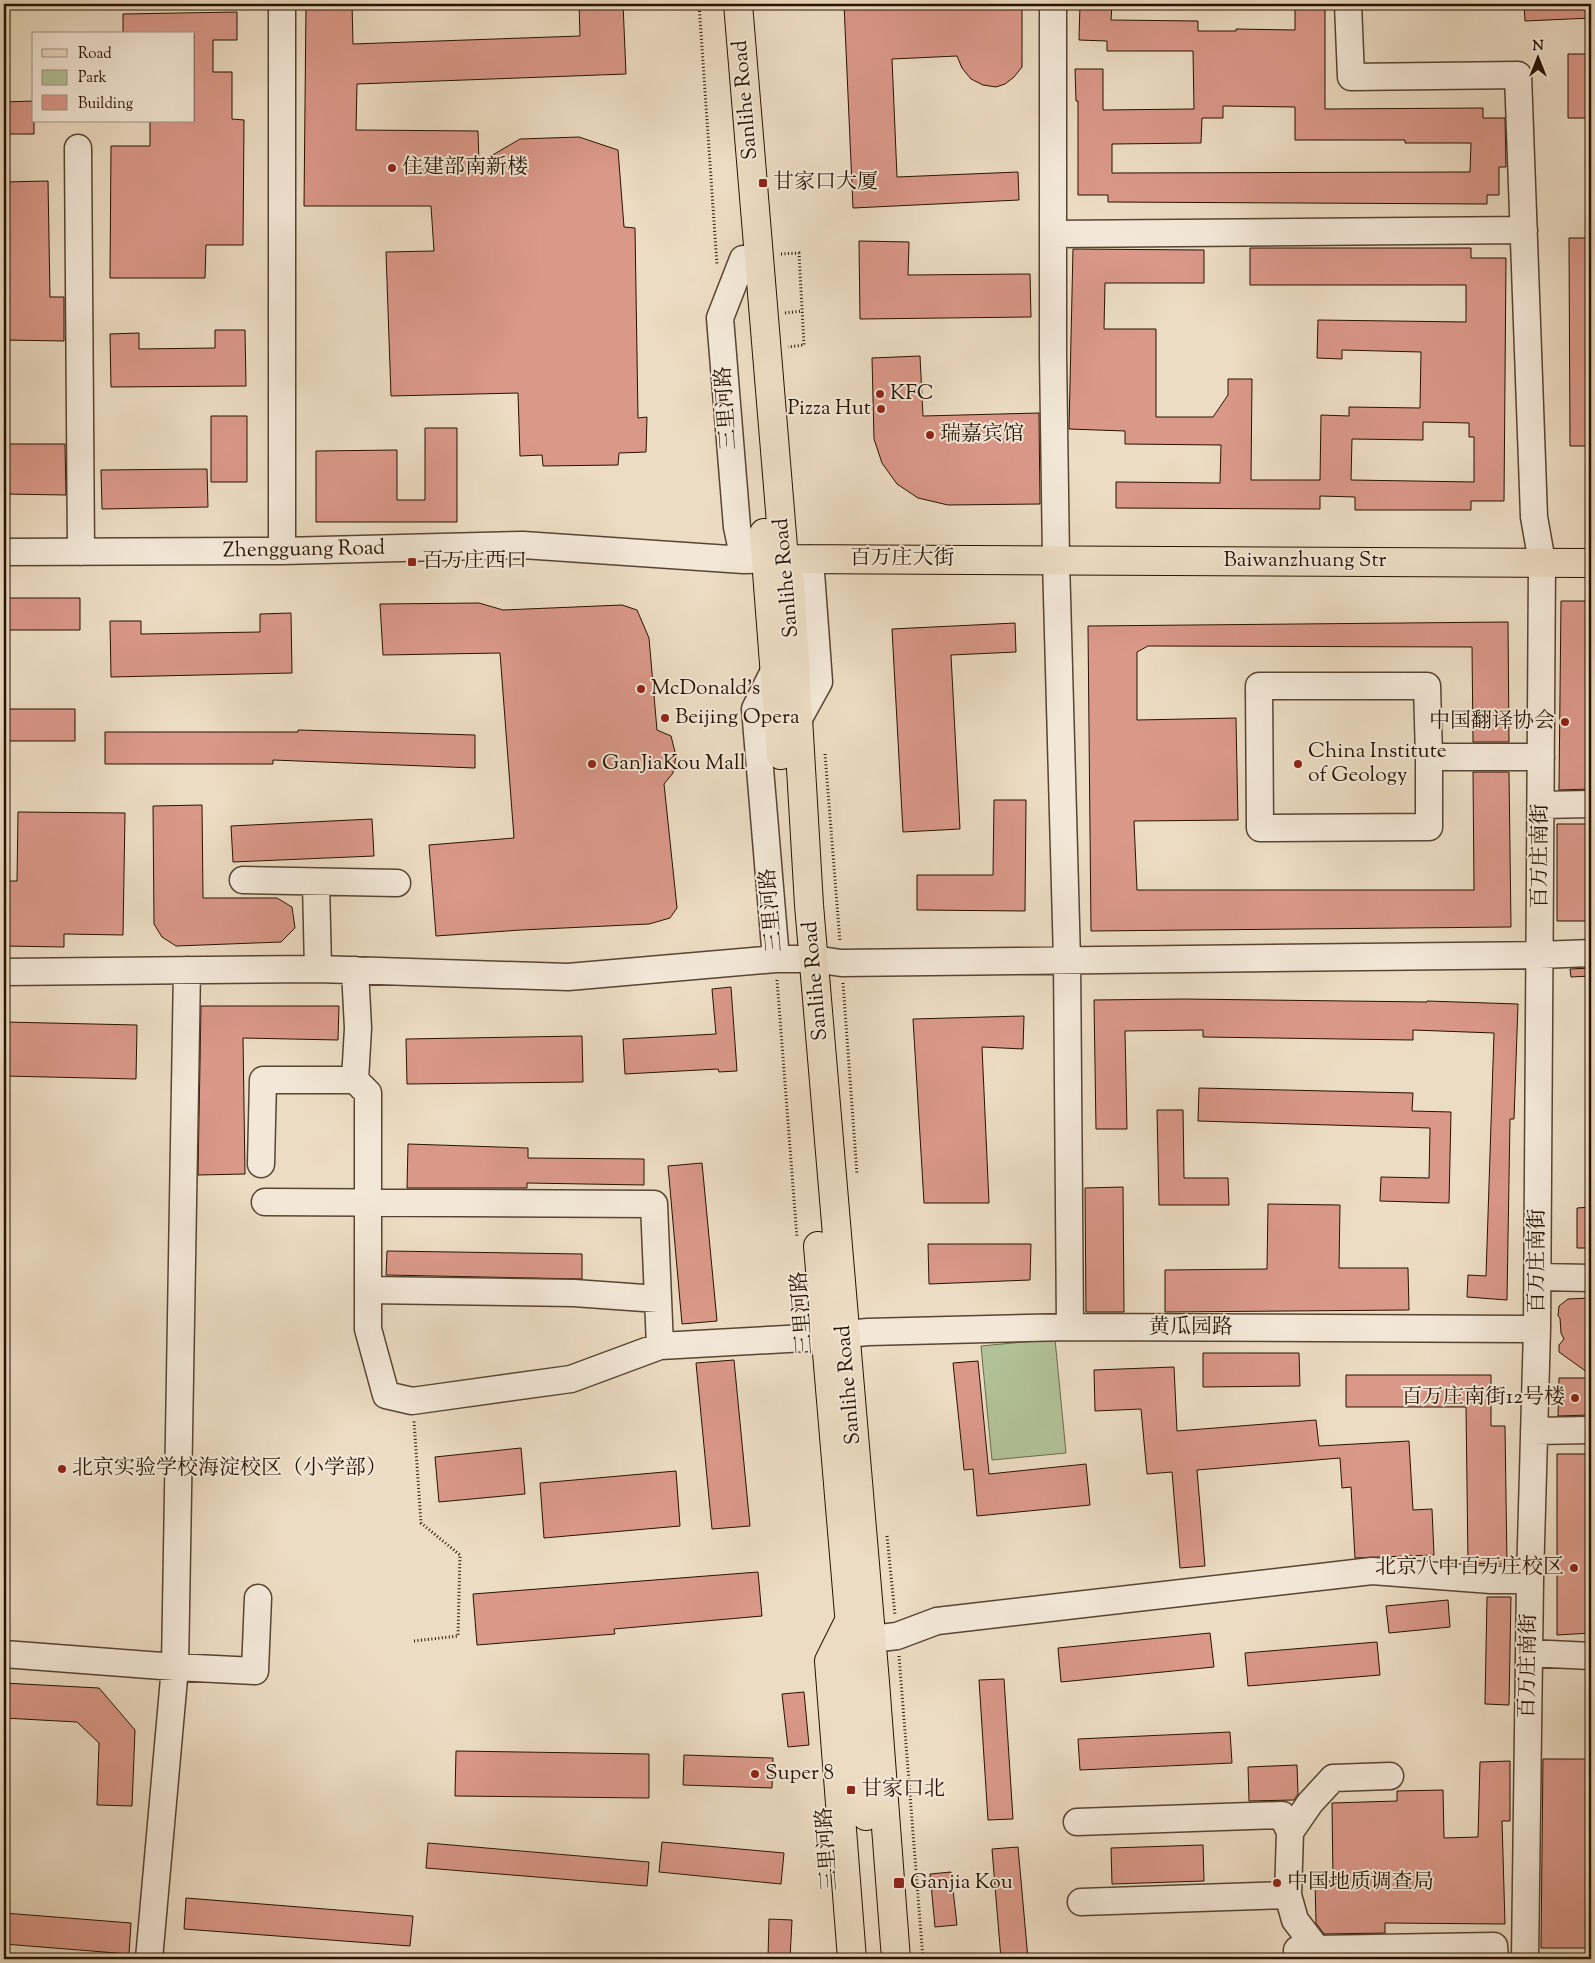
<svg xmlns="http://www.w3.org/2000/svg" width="1595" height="1963" font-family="'Sorts Mill Goudy','Noto Serif SC',serif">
<rect width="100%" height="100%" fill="#ecdcc3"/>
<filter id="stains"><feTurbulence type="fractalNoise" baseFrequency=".004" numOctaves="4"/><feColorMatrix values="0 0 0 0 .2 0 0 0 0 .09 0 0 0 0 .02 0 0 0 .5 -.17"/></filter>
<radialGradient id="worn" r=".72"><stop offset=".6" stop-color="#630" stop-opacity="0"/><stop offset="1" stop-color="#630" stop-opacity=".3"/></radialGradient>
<path fill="#b2c298" stroke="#6c6a4c" d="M 1055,1339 L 1066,1453 L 992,1460 L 981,1346 Z"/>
<path fill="#da9889" stroke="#271201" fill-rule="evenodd" d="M 306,4 L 352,4 L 353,44 L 580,36 L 579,4 L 623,4 L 626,74 L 357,84 L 356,130 L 478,131 L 479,163 L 520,139 L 579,137 L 618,150 L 624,227 L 635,228 L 638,418 L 647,417 L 646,452 L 619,453 L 618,465 L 543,466 L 542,455 L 520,456 L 518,393 L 391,396 L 386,252 L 434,251 L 431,206 L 304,206 Z
M 844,4 L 1022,4 L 1022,67 L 1014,77 L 1005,84 L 996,87 L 983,85 L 971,79 L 962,68 L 957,56 L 892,59 L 897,177 L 1018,172 L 1019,200 L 853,208 Z
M 1080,4 L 1112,4 L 1111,20 L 1198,21 L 1198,31 L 1236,31 L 1236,29 L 1295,30 L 1295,4 L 1325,4 L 1325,109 L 1483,108 L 1483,118 L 1505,118 L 1506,167 L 1499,167 L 1499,195 L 1487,195 L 1487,204 L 1108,202 L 1108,195 L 1078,195 L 1078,101 L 1076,101 L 1075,69 L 1103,69 L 1103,110 L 1194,109 L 1193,51 L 1107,51 L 1107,41 L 1079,40 ZM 1223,106 L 1295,107 L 1295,140 L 1405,140 L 1405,143 L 1471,143 L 1470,172 L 1112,173 L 1112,144 L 1201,143 L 1202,118 L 1223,118 Z
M 1524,4 L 1591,4 L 1591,18 L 1525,21 Z
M 237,12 L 237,40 L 213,40 L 213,72 L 232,72 L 232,119 L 244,120 L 243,245 L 206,245 L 205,278 L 110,278 L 111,146 L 150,146 L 150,121 L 194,121 L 194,34 L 123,34 L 123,14 Z
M 1568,54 L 1591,54 L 1591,118 L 1568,118 Z
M 34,101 L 34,134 L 4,134 L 4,102 Z
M 48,181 L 50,297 L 64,297 L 64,341 L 4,340 L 4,182 Z
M 1569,238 L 1591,238 L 1591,446 L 1570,446 Z
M 859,241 L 909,242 L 908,275 L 1030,274 L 1031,317 L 860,319 Z
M 1250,248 L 1471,248 L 1471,258 L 1506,258 L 1504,501 L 1471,501 L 1471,510 L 1355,510 L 1355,497 L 1320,496 L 1320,509 L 1116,508 L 1116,482 L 1220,483 L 1221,445 L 1125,444 L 1125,431 L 1069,429 L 1073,249 L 1204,250 L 1204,283 L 1105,283 L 1104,329 L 1156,329 L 1156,417 L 1213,417 L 1228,395 L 1228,379 L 1252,379 L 1251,480 L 1320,480 L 1321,415 L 1349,416 L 1349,407 L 1420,408 L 1421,352 L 1342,350 L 1342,359 L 1317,358 L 1318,320 L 1466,322 L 1466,285 L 1250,285 ZM 1423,422 L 1469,423 L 1469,437 L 1474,437 L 1474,482 L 1351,480 L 1352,439 L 1423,440 Z
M 215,330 L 245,330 L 246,386 L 111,387 L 110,334 L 139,333 L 139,349 L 215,348 Z
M 920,356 L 923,416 L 1039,413 L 1040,504 L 948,505 L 918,498 L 897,484 L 882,463 L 874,439 L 872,358 Z
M 211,416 L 247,416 L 247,482 L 211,482 Z
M 425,428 L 457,428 L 457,522 L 316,522 L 316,451 L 397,450 L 397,500 L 425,500 Z
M 4,444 L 65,444 L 66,495 L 4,494 Z
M 207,469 L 208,507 L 102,509 L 101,470 Z
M 4,598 L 80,598 L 80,630 L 4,630 Z
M 1561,601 L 1591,601 L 1591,789 L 1559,790 Z
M 479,603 L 503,610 L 622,605 L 637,610 L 649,638 L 657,730 L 671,736 L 676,756 L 673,773 L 664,784 L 677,908 L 670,918 L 649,924 L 521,930 L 436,936 L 429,845 L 514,838 L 500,653 L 383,655 L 380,604 Z
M 291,613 L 292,673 L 111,677 L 110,621 L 141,621 L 141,634 L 260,632 L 260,614 Z
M 1508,622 L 1509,742 L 1473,742 L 1472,647 L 1148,646 L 1137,652 L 1137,720 L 1236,718 L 1238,820 L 1134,821 L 1137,890 L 1474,890 L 1473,772 L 1509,772 L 1511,927 L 1091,931 L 1088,626 Z
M 1015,623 L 1016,652 L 951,655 L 960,829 L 903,832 L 892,629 Z
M 4,709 L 75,709 L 75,741 L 4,741 Z
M 298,730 L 475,735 L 475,768 L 273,760 L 273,764 L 105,764 L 105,732 L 298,732 Z
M 994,800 L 1026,800 L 1025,911 L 917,910 L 917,875 L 993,875 Z
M 202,805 L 203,898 L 277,898 L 292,907 L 295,928 L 281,942 L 176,946 L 162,937 L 154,924 L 153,806 Z
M 18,812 L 125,813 L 123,935 L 64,934 L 64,947 L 4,946 L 4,881 L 17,881 Z
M 372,819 L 374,856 L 233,862 L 231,826 Z
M 1557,824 L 1588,824 L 1588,887 L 1591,887 L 1591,921 L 1557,921 Z
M 1591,968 L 1591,976 L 1571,977 L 1570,969 Z
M 731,987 L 737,1071 L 719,1072 L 718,1069 L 625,1074 L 623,1039 L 716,1034 L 712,989 Z
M 1184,999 L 1427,1002 L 1427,1001 L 1518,1004 L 1514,1119 L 1510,1119 L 1507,1300 L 1467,1297 L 1468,1275 L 1486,1276 L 1494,1033 L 1413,1030 L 1413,1040 L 1203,1037 L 1203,1030 L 1125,1031 L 1127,1129 L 1096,1129 L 1094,1000 Z
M 201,1006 L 339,1006 L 338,1040 L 243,1038 L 245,1174 L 198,1175 Z
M 1024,1016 L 1023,1049 L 982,1047 L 989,1203 L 924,1203 L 913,1019 Z
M 4,1022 L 137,1025 L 136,1079 L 4,1076 Z
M 582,1036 L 583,1082 L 407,1084 L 406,1039 Z
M 1199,1088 L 1413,1093 L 1412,1111 L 1451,1112 L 1449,1203 L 1380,1201 L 1381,1177 L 1429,1178 L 1430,1128 L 1198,1121 Z
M 1157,1110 L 1183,1110 L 1184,1178 L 1228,1178 L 1229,1205 L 1159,1205 Z
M 408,1144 L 528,1148 L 528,1158 L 644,1159 L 644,1185 L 527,1183 L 527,1188 L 407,1188 Z
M 702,1163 L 717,1321 L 682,1324 L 668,1166 Z
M 1123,1187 L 1124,1312 L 1086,1312 L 1085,1188 Z
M 1268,1204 L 1340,1205 L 1339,1268 L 1408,1268 L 1409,1310 L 1165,1312 L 1165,1270 L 1267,1269 Z
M 1591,1207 L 1591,1248 L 1577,1248 L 1577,1208 Z
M 928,1244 L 1031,1244 L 1030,1280 L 929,1284 Z
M 387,1251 L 582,1254 L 582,1279 L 386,1275 Z
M 1590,1298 L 1591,1304 L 1591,1375 L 1559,1352 L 1559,1345 L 1564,1339 L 1561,1333 L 1560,1318 L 1558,1316 L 1559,1306 L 1568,1299 Z
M 1203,1353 L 1299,1353 L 1300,1386 L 1203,1387 Z
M 734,1360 L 750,1526 L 712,1529 L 696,1363 Z
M 978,1361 L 989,1474 L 1086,1464 L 1090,1505 L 977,1516 L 973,1469 L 964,1470 L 953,1363 Z
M 1174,1367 L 1177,1431 L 1316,1420 L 1319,1446 L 1409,1441 L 1413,1510 L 1432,1509 L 1434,1555 L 1355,1558 L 1351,1487 L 1342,1488 L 1340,1458 L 1197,1470 L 1205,1566 L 1180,1568 L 1172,1472 L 1147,1474 L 1141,1409 L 1095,1411 L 1094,1370 Z
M 1346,1375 L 1491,1375 L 1491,1426 L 1505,1426 L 1507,1564 L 1468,1563 L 1466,1407 L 1346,1407 Z
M 1559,1378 L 1591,1378 L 1591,1415 L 1558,1416 Z
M 521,1448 L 525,1494 L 439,1502 L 435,1457 Z
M 1557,1454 L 1591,1454 L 1591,1633 L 1557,1635 Z
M 676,1471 L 680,1526 L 544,1538 L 540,1483 Z
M 758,1572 L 762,1616 L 614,1629 L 615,1634 L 477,1645 L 473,1594 Z
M 1487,1597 L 1511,1597 L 1509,1705 L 1485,1704 Z
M 1448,1600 L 1450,1627 L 1389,1633 L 1386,1606 Z
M 1210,1633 L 1214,1667 L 1061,1682 L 1058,1648 Z
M 1377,1642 L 1380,1675 L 1248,1686 L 1245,1653 Z
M 1004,1679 L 1013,1819 L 988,1820 L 979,1680 Z
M 4,1683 L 99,1688 L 135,1730 L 132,1806 L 97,1805 L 99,1743 L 77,1722 L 4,1718 Z
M 804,1692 L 809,1745 L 788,1747 L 782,1694 Z
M 1230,1732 L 1232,1763 L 1080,1770 L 1078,1739 Z
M 456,1751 L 649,1754 L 649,1798 L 455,1796 Z
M 684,1755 L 773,1758 L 772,1788 L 683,1785 Z
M 1543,1759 L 1591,1759 L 1591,1948 L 1541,1948 Z
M 1510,1761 L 1510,1821 L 1502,1821 L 1505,1924 L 1385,1923 L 1385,1933 L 1324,1934 L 1316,1923 L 1315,1881 L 1333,1881 L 1332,1803 L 1397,1801 L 1397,1791 L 1443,1790 L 1444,1838 L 1478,1837 L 1480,1762 Z
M 1297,1765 L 1298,1794 L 1294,1800 L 1249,1801 L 1248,1767 Z
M 662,1842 L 784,1853 L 781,1884 L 659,1872 Z
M 428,1843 L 649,1862 L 647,1886 L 426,1868 Z
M 1203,1845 L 1204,1881 L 1112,1884 L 1111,1848 Z
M 1018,1847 L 1028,1959 L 1001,1959 L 992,1849 Z
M 951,1872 L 957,1925 L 935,1927 L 930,1874 Z
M 186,1898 L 413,1916 L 410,1946 L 184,1929 Z
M 4,1913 L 131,1923 L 129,1954 L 4,1944 Z
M 769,1919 L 792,1920 L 790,1959 L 768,1958 Z"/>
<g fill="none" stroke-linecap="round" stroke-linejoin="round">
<g stroke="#584432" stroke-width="29">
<path id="minor" d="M 282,4 L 282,551
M 1053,4 L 1053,355 L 1056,560 L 1067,960 L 1070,1327
M 1348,4 L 1351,77 L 1518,75 L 1534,517 L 1542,562 L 1537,1329 L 1530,1580 L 1525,1959
M 78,148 L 81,552
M 1053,234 L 1524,230
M 743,259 L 720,318 L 737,527 L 744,560
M 4,552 L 282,551 L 523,545 L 744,560 L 784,559
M 775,669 L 755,709 L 776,959
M 798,720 L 819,682 L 810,559
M 1429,757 L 1427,686 L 1259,686 L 1260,828 L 1429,827 L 1429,757 L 1541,757
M 1541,805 L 1591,804
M 243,880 L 397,883
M 316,883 L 318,969
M 355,970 L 358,1028 L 355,1080 L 368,1093 L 368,1329 L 386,1395 L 412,1401 L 571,1379 L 660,1346 L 805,1338 L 868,1332 L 1070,1327 L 1537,1329
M 4,972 L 318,969 L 568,977 L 776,959 L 814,959 L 841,963 L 1540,955 L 1591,953
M 261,1164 L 263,1080 L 355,1080
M 265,1202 L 654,1204 L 660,1346
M 1538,1277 L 1591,1278
M 368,1290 L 574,1293 L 658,1299
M 1534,1431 L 1591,1430
M 871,1639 L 897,1636 L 937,1621 L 1372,1571 L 1491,1580 L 1530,1580
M 1529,1653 L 1591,1656
M 4,1654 L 175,1667 L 255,1671 L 258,1598
M 1077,1822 L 1282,1815 L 1290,1832
M 1288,1895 L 1290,1832 L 1310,1803 L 1333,1778 L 1390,1776
M 1081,1902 L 1288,1895 L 1295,1920 L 1317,1949 L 1494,1946 L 1495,1959
M 1297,1950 L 1298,1959
M 149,1959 L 175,1667 L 187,970"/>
</g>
<g stroke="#271201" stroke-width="30">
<path id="major" d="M 738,4 L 784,559 L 790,581 L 809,905 L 875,1682 L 896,1959
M 764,533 L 781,755
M 784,559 L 1591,563
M 818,1246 L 866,1816
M 849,1621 L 829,1661 L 852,1959"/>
</g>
<path stroke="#271201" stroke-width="3" stroke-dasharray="1 2.5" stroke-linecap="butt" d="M 699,4 L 717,265
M 781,254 L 799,253 L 804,345 L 788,347
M 785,313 L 802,311
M 825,754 L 840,942
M 777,980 L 797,1238
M 843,983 L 857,1174
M 887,1536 L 895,1615
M 414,1641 L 458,1636 L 460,1555 L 421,1523 L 414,1421
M 899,1656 L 923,1959"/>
<use href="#minor" stroke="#f3e8d8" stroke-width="26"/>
<use href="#major" stroke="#ecdcc3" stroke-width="28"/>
</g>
<g fill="#8f2418" stroke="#f3e8d8" stroke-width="2">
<circle cx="392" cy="168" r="5"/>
<rect x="758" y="178" width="10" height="10" rx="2.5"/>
<circle cx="880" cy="394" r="5"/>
<circle cx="881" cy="409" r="5"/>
<circle cx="930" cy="435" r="5"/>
<rect x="407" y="557" width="10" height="10" rx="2.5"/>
<circle cx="641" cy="689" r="5"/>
<circle cx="665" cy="718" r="5"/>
<circle cx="1565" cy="722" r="5"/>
<circle cx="592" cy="764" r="5"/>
<circle cx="1298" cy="764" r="5"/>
<circle cx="1575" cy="1398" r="5"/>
<circle cx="62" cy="1469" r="5"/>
<circle cx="1574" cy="1568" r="5"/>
<circle cx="755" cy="1774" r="5"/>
<rect x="846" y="1785" width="10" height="10" rx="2.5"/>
<rect x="893" y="1877" width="12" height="12" rx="2.5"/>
<circle cx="1277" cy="1883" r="5"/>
</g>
<g text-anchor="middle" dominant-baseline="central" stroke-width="4" stroke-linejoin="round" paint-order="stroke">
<g font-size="21" fill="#271201" stroke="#f3e8d8">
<text transform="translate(746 100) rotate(-95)">Sanlihe Road</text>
<text transform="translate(727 408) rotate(-94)">三里河路</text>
<text transform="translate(304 550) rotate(-1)">Zhengguang Road</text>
<text x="902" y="559">百万庄大街</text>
<text x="1305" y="561">Baiwanzhuang Str</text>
<text transform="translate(787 578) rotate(-95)">Sanlihe Road</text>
<text transform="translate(1541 856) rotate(-90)">百万庄南街</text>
<text transform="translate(772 910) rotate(-95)">三里河路</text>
<text transform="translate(816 981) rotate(-95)">Sanlihe Road</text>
<text transform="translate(1538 1261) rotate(-90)">百万庄南街</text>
<text transform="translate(803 1313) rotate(-94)">三里河路</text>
<text x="1191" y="1328">黄瓜园路</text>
<text transform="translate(849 1385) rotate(-95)">Sanlihe Road</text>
<text transform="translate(1529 1666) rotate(-89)">百万庄南街</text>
<text transform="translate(828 1849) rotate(-94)">三里河路</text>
</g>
<g font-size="21" fill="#271201" stroke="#f3e8d8" text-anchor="start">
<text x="402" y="168">住建部南新楼</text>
<text x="773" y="183">甘家口大厦</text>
<text x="890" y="394">KFC</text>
<text x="871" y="409" text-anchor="end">Pizza Hut</text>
<text x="940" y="435">瑞嘉宾馆</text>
<text x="422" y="562">百万庄西口</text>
<text x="651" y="689">McDonald's</text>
<text x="675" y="718">Beijing Opera</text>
<text x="1555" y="722" text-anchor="end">中国翻译协会</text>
<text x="1308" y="752">China Institute<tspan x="1308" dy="24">of Geology</tspan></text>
<text x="602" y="764">GanJiaKou Mall</text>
<text x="1565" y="1398" text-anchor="end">百万庄南街12号楼</text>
<text x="72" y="1469">北京实验学校海淀校区（小学部）</text>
<text x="1564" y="1568" text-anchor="end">北京八中百万庄校区</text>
<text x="765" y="1774">Super 8</text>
<text x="861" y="1790">甘家口北</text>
<text x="910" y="1883">Ganjia Kou</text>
<text x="1287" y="1883">中国地质调查局</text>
</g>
</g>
<rect width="1595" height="1963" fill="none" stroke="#ecdcc3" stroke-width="20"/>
<rect x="5" y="5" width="1585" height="1953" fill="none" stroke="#271201" stroke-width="2.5"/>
<rect x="10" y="10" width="1575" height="1943" fill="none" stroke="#271201"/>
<rect x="32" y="32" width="162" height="90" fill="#f3e8d8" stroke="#a19282"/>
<rect x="42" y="49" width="25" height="8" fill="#ecdcc3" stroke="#a19282"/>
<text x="78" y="58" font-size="15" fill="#271201">Road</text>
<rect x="42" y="70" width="25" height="15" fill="#b2c298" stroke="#a19282"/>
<text x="78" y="82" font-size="15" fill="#271201">Park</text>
<rect x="42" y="95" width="25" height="15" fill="#da9889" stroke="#a19282"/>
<text x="78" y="108" font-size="15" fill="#271201">Building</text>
<g transform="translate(1538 58)" stroke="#f3e8d8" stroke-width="4" paint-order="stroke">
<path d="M0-4L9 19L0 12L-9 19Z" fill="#271201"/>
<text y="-8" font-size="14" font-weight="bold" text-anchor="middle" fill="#271201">N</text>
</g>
<rect width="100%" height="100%" filter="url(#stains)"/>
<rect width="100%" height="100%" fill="url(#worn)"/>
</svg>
